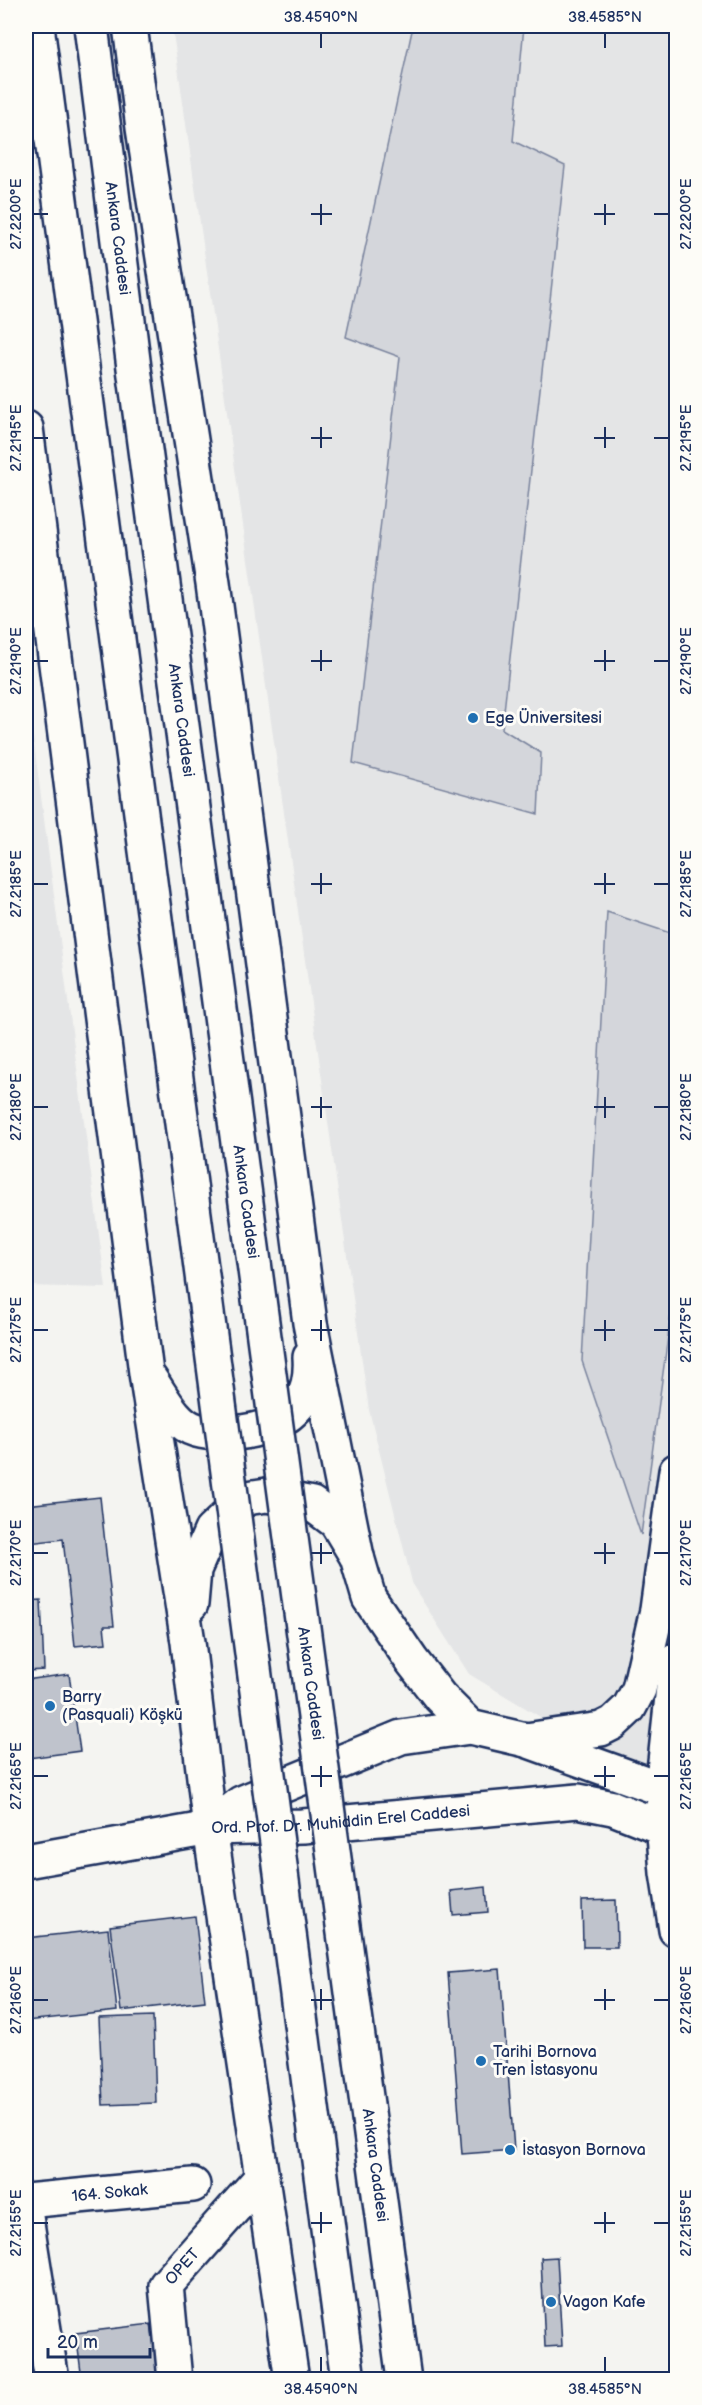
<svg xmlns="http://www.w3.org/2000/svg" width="702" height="2405" font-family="'Balsamiq Sans',sans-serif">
<rect width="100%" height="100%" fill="#f4f4f1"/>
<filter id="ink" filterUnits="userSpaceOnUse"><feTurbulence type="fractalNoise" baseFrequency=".0167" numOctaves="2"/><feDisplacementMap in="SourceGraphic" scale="12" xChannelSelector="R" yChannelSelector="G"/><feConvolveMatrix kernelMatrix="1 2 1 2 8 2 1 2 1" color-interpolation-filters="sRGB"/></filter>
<g filter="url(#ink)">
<path fill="#e4e5e6" d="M 172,26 L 676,26 L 676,1781 L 610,1759 L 469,1674 L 413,1586 L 369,1410 Z
M 26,683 L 106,1288 L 26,1286 Z"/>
<path fill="#d4d6db" stroke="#78829c" stroke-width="1.5" d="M 413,26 L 524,26 L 513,141 L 565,166 L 502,729 L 541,753 L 538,814 L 353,763 L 400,357 L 346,337 Z
M 607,912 L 676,935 L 676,1277 L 641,1535 L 582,1361 Z"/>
<path fill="#bfc3cc" stroke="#1b2f5e" stroke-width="1.5" d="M 100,1497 L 114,1626 L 104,1626 L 106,1643 L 75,1646 L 63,1539 L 29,1543 L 26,1505 Z
M 41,1600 L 44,1670 L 26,1671 L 26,1601 Z
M 69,1674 L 80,1751 L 29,1758 L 26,1732 L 26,1680 Z
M 486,1887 L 488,1912 L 453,1915 L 451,1891 Z
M 616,1900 L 617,1947 L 583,1947 L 582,1901 Z
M 195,1916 L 205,2001 L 121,2011 L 110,1926 Z
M 108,1929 L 117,2011 L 26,2021 L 26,1938 Z
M 500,1969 L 514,2150 L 462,2154 L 448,1973 Z
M 153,2016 L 156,2103 L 103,2105 L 99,2018 Z
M 557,2257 L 562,2346 L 545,2347 L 541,2258 Z
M 151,2324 L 159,2380 L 82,2380 L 76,2333 Z"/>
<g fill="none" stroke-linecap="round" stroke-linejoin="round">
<g stroke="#1b2f5e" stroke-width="38">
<g id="minor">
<path d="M 526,1740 L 601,1729 L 613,1723 L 629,1708 L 639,1689 L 657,1610 L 676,1471"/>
<path d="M 662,1789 L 676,1660"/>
<path id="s1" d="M 26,2201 L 193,2185"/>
<path d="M 26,2217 L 52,2380"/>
<path id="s2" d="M 175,2380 L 166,2285 L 261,2178"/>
</g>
</g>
<g stroke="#1b2f5e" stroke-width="38">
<g id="major">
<path d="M 130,26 L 143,128 L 213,583 L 310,1323 L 357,1557"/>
<path d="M 26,428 L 146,1373 L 188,1642 L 210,1828 L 292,2380"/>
<path d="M 150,1379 C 162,1396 175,1424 196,1430 C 227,1439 282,1431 301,1401 C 309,1388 311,1372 310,1357"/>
<path d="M 191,1604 L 194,1570 L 211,1531 L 246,1498 L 267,1495 L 312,1504 L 336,1522 L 357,1557 L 369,1598 L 412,1661 L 440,1697 L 470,1727"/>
<path d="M 662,1809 L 667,1873 L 676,1930"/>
<path d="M 210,1828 L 241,1803 L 401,1737 L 470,1727 L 526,1740 L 676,1794"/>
<path id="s3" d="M 26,1861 L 210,1828 L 303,1826 L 578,1801 L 613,1808 L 676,1833"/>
</g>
</g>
<use href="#minor" stroke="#fdfcf7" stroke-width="33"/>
<use href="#major" stroke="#fdfcf7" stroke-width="33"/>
<g stroke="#1b2f5e" stroke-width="38" stroke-linecap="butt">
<g id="highway-bridge">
<path d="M 37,26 L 348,2380"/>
<path id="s4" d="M 91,26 L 134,368 L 404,2380"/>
</g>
</g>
<use href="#highway-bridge" stroke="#fdfcf7" stroke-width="33"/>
</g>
</g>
<path fill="none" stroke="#1b2f5e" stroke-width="2" d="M 321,33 L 321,48M 605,33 L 605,48M 321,204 L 321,225M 605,204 L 605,225M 33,214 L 48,214M 311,214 L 332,214M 594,214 L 615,214M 654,214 L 669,214M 321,427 L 321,448M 605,427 L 605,448M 33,438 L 48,438M 311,438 L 332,438M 594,438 L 615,438M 654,438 L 669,438M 321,650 L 321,671M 605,650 L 605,671M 33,661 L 48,661M 311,661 L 332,661M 594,661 L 615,661M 654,661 L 669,661M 321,873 L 321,894M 605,873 L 605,894M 33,884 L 48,884M 311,884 L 332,884M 594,884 L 615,884M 654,884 L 669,884M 321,1097 L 321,1118M 605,1097 L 605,1118M 33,1107 L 48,1107M 311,1107 L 332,1107M 594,1107 L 615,1107M 654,1107 L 669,1107M 321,1320 L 321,1341M 605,1320 L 605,1341M 33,1330 L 48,1330M 311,1330 L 332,1330M 594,1330 L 615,1330M 654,1330 L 669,1330M 321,1543 L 321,1564M 605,1543 L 605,1564M 33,1553 L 48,1553M 311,1553 L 332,1553M 594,1553 L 615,1553M 654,1553 L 669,1553M 321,1766 L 321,1787M 605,1766 L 605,1787M 33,1776 L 48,1776M 311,1776 L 332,1776M 594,1776 L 615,1776M 654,1776 L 669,1776M 321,1989 L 321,2010M 605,1989 L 605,2010M 33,2000 L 48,2000M 311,2000 L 332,2000M 594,2000 L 615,2000M 654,2000 L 669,2000M 321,2212 L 321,2233M 605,2212 L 605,2233M 33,2223 L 48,2223M 311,2223 L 332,2223M 594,2223 L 615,2223M 654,2223 L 669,2223M 321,2357 L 321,2372M 605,2357 L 605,2372"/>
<g fill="#1f6fb2" stroke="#fdfcf7" stroke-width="2">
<circle cx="473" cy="718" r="6"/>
<circle cx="50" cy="1706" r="6"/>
<circle cx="481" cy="2061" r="6"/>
<circle cx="510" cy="2150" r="6"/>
<circle cx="551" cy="2302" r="6"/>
</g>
<g text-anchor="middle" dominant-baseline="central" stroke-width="6" stroke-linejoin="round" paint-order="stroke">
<g font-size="16" fill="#1b2f5e" stroke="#fdfcf7">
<text stroke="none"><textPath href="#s4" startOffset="214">Ankara Caddesi</textPath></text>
<text stroke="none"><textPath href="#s4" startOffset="700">Ankara Caddesi</textPath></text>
<text stroke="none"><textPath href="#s4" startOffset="1186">Ankara Caddesi</textPath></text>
<text stroke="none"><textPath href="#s4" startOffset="1672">Ankara Caddesi</textPath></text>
<text stroke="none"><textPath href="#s3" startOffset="318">Ord. Prof. Dr. Muhiddin Erel Caddesi</textPath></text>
<text stroke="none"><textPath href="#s4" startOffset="2158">Ankara Caddesi</textPath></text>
<text stroke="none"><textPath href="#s1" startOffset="84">164. Sokak</textPath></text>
<text stroke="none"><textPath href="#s2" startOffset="120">OPET</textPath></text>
</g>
<g font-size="16" fill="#1b2f5e" stroke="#fdfcf7" text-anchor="start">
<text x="485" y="718">Ege Üniversitesi</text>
<text x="62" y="1697">Barry<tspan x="62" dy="18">(Pasquali) Köşkü</tspan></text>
<text x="493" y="2052">Tarihi Bornova<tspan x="493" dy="18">Tren İstasyonu</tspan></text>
<text x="522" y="2150">İstasyon Bornova</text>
<text x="563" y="2302">Vagon Kafe</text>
</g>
</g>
<rect width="702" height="2405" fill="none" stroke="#fdfcf7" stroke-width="66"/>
<path d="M48 2348v9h102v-9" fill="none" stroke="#1b2f5e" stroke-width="3"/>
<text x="57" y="2348" font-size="18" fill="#1b2f5e" stroke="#fdfcf7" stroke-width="4.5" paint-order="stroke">20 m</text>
<rect x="33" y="33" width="636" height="2339" fill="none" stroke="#1b2f5e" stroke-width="2"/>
<g font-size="15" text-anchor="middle" fill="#1b2f5e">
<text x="321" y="22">38.4590°N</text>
<text x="605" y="22">38.4585°N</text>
<text transform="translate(686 214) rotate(-90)" y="5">27.2200°E</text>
<text transform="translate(16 214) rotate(-90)" y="5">27.2200°E</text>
<text transform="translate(686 438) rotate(-90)" y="5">27.2195°E</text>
<text transform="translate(16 438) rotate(-90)" y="5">27.2195°E</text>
<text transform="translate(686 661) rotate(-90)" y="5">27.2190°E</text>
<text transform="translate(16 661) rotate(-90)" y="5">27.2190°E</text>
<text transform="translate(686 884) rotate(-90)" y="5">27.2185°E</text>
<text transform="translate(16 884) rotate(-90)" y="5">27.2185°E</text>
<text transform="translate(686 1107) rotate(-90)" y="5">27.2180°E</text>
<text transform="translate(16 1107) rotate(-90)" y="5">27.2180°E</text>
<text transform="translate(16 1330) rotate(-90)" y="5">27.2175°E</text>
<text transform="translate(686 1330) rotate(-90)" y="5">27.2175°E</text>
<text transform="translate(686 1553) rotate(-90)" y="5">27.2170°E</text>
<text transform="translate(16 1553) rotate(-90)" y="5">27.2170°E</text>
<text transform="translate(686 1776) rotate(-90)" y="5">27.2165°E</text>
<text transform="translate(16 1776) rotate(-90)" y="5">27.2165°E</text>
<text transform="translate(16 2000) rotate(-90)" y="5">27.2160°E</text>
<text transform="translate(686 2000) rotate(-90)" y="5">27.2160°E</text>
<text transform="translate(686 2223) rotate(-90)" y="5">27.2155°E</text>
<text transform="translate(16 2223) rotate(-90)" y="5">27.2155°E</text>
<text x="321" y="2394">38.4590°N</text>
<text x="605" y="2394">38.4585°N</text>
</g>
</svg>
